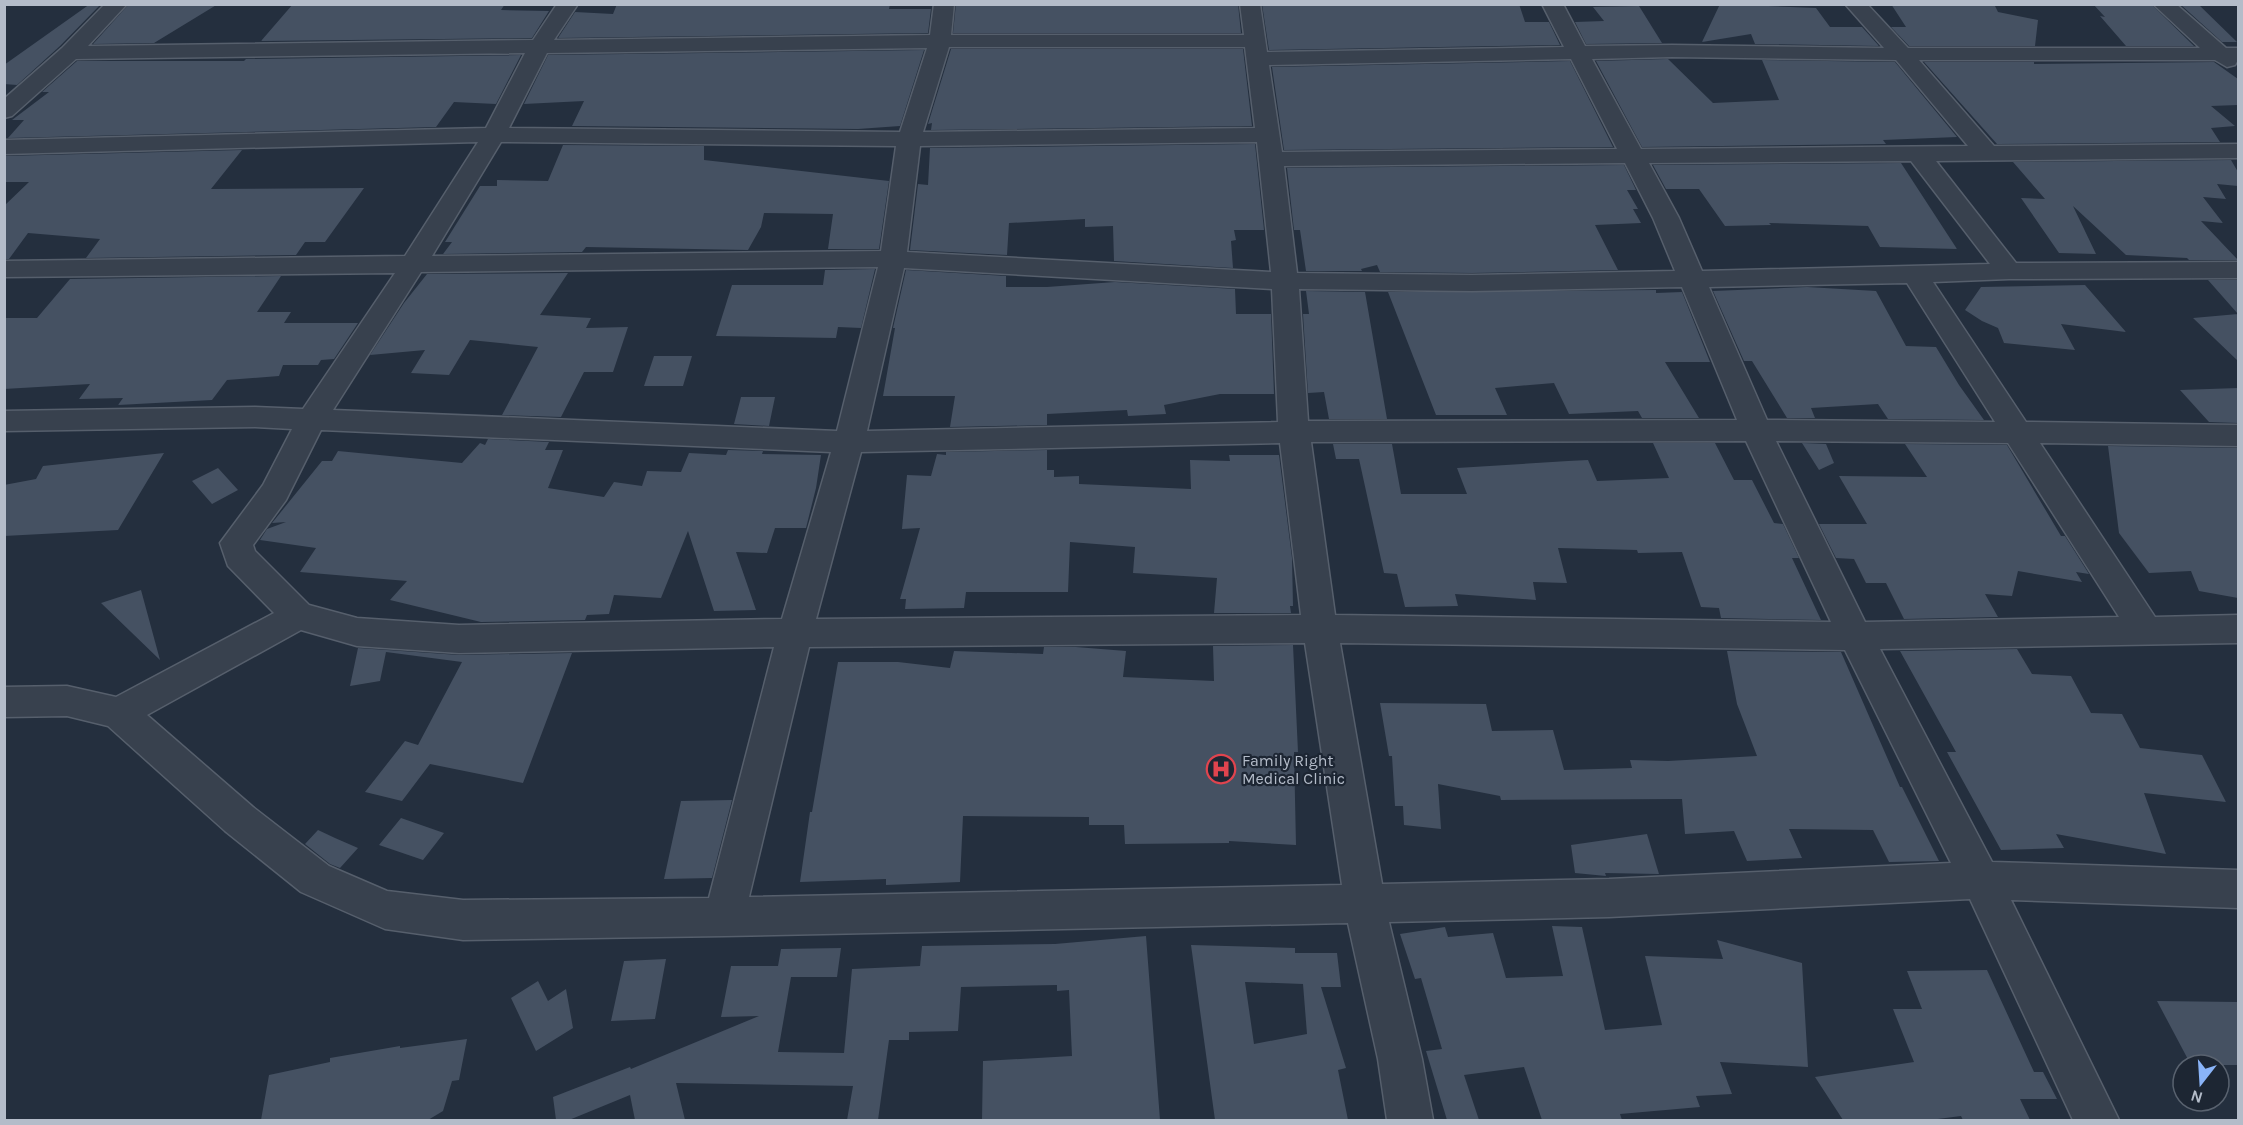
<svg xmlns="http://www.w3.org/2000/svg" width="2243" height="1125" font-family="Karla,sans-serif">
<rect width="100%" height="100%" fill="#242f3e"/>
<path fill="#455162" fill-rule="evenodd" d="M 90,4 L 101,4 L 60,46 L 17,85 L 4,84 L 4,65 Z
M 129,4 L 218,4 L 154,43 L 93,44 Z
M 293,4 L 505,4 L 501,10 L 549,11 L 532,38 L 261,41 Z
M 617,4 L 890,4 L 889,9 L 931,9 L 928,33 L 558,38 L 575,12 L 613,14 Z
M 956,4 L 1238,4 L 1241,33 L 953,33 Z
M 1262,4 L 1519,4 L 1525,22 L 1549,22 L 1560,45 L 1269,50 Z
M 1720,4 L 1816,8 L 1830,27 L 1862,27 L 1879,46 L 1755,44 L 1751,34 L 1702,42 Z
M 1891,4 L 1994,4 L 1998,12 L 2038,20 L 2035,46 L 1909,46 L 1891,27 L 1906,27 Z
M 2093,4 L 2151,4 L 2194,46 L 2126,46 L 2100,16 L 2105,17 Z
M 2180,4 L 2198,4 L 2237,42 L 2222,42 Z
M 1639,6 L 1662,43 L 1586,44 L 1575,22 L 1604,21 L 1593,7 Z
M 951,49 L 1243,49 L 1252,126 L 931,130 L 932,123 L 928,124 Z
M 924,50 L 900,126 L 858,129 L 572,126 L 584,101 L 524,104 L 548,55 Z
M 521,55 L 496,104 L 454,102 L 436,127 L 8,138 L 24,120 L 12,120 L 49,92 L 42,92 L 77,61 L 244,61 L 246,59 Z
M 1668,59 L 1713,103 L 1779,100 L 1762,60 L 1895,62 L 1957,137 L 1883,140 L 1886,144 L 1642,147 L 1596,61 Z
M 1570,61 L 1613,147 L 1284,150 L 1272,67 Z
M 1924,62 L 2034,62 L 2034,64 L 2214,62 L 2238,79 L 2238,105 L 2211,106 L 2235,126 L 2211,128 L 2220,142 L 1997,144 Z
M 1255,144 L 1264,230 L 1234,230 L 1236,240 L 1231,241 L 1233,268 L 1114,261 L 1113,226 L 1085,227 L 1085,219 L 1009,223 L 1007,255 L 910,250 L 918,184 L 928,185 L 930,148 Z
M 563,145 L 704,146 L 704,160 L 889,181 L 879,249 L 828,249 L 833,214 L 764,213 L 761,227 L 748,250 L 586,247 L 582,252 L 443,254 L 452,242 L 445,242 L 480,186 L 497,186 L 497,180 L 548,181 Z
M 242,150 L 211,189 L 364,188 L 325,242 L 305,242 L 296,255 L 86,258 L 100,239 L 28,233 L 9,259 L 4,259 L 4,206 L 29,182 L 4,182 L 4,156 Z
M 2231,160 L 2238,172 L 2238,186 L 2217,184 L 2226,199 L 2203,197 L 2223,223 L 2201,221 L 2238,260 L 2189,260 L 2187,258 L 2126,255 L 2073,206 L 2096,254 L 2059,253 L 2021,198 L 2045,199 L 2013,162 Z
M 1901,163 L 1957,249 L 1880,247 L 1868,226 L 1769,223 L 1771,225 L 1725,226 L 1699,189 L 1666,189 L 1653,165 Z
M 1624,165 L 1636,190 L 1627,190 L 1638,209 L 1633,209 L 1641,223 L 1595,225 L 1618,270 L 1472,273 L 1380,272 L 1377,265 L 1361,269 L 1362,271 L 1306,271 L 1300,230 L 1294,230 L 1287,168 Z
M 875,269 L 861,328 L 838,327 L 836,338 L 716,336 L 732,285 L 823,285 L 825,270 Z
M 906,270 L 1006,276 L 1006,287 L 1047,287 L 1115,282 L 1235,289 L 1236,314 L 1271,314 L 1274,394 L 1220,394 L 1164,405 L 1166,414 L 1128,416 L 1127,410 L 1047,414 L 1047,425 L 950,427 L 955,396 L 883,396 L 895,328 L 893,328 Z
M 568,273 L 540,315 L 591,318 L 586,328 L 628,327 L 613,372 L 584,372 L 561,417 L 502,415 L 538,347 L 470,340 L 449,375 L 411,373 L 425,350 L 370,355 L 404,303 L 427,274 Z
M 281,276 L 257,312 L 291,312 L 284,323 L 358,323 L 334,359 L 321,360 L 318,365 L 283,365 L 279,376 L 227,380 L 212,400 L 118,405 L 123,398 L 79,399 L 90,384 L 4,389 L 4,318 L 37,318 L 70,279 Z
M 2208,280 L 2238,280 L 2238,361 L 2193,318 L 2238,314 Z
M 2085,285 L 2126,332 L 2061,324 L 2075,350 L 2004,343 L 1998,328 L 1982,321 L 1965,310 L 1981,287 Z
M 1807,287 L 1876,291 L 1906,346 L 1936,347 L 1959,385 L 1984,420 L 1888,419 L 1878,404 L 1811,408 L 1815,418 L 1787,418 L 1752,361 L 1744,361 L 1713,291 Z
M 1656,290 L 1656,293 L 1682,292 L 1710,362 L 1665,362 L 1699,418 L 1642,418 L 1638,411 L 1569,414 L 1554,383 L 1495,388 L 1507,415 L 1436,415 L 1388,292 Z
M 1306,291 L 1365,292 L 1387,419 L 1329,419 L 1324,392 L 1308,393 L 1303,314 L 1309,314 Z
M 654,356 L 692,356 L 683,386 L 644,386 Z
M 2238,388 L 2238,423 L 2209,422 L 2180,390 Z
M 741,397 L 775,397 L 769,426 L 734,424 Z
M 488,439 L 549,442 L 545,450 L 563,450 L 548,488 L 604,497 L 614,482 L 642,486 L 647,471 L 681,472 L 689,453 L 726,455 L 728,450 L 763,451 L 762,454 L 821,455 L 816,488 L 806,528 L 775,528 L 767,553 L 736,552 L 756,610 L 714,611 L 688,531 L 661,598 L 614,595 L 609,614 L 587,615 L 585,620 L 481,622 L 390,600 L 407,581 L 300,572 L 316,548 L 260,540 L 267,529 L 286,522 L 272,523 L 322,461 L 332,461 L 338,451 L 462,463 L 480,443 L 485,445 Z
M 1653,443 L 1715,443 L 1734,480 L 1752,480 L 1774,523 L 1783,524 L 1799,558 L 1792,558 L 1821,620 L 1721,618 L 1719,608 L 1701,607 L 1682,552 L 1638,553 L 1637,550 L 1558,548 L 1567,583 L 1533,582 L 1536,600 L 1455,594 L 1458,606 L 1405,607 L 1397,574 L 1384,573 L 1359,459 L 1336,459 L 1333,444 L 1392,444 L 1401,494 L 1467,494 L 1457,468 L 1568,461 L 1588,460 L 1597,481 L 1669,478 Z
M 1802,443 L 1826,444 L 1834,463 L 1819,470 Z
M 1905,444 L 2007,445 L 2061,536 L 2065,536 L 2089,574 L 2076,572 L 2082,582 L 2018,571 L 2012,596 L 1985,594 L 1998,617 L 1904,619 L 1886,583 L 1866,583 L 1854,559 L 1836,558 L 1819,524 L 1867,524 L 1839,476 L 1927,477 Z
M 2108,446 L 2238,448 L 2238,598 L 2199,591 L 2191,571 L 2149,573 L 2119,533 Z
M 1047,450 L 1047,470 L 1054,470 L 1054,477 L 1079,476 L 1079,484 L 1191,489 L 1190,460 L 1230,461 L 1229,455 L 1279,455 L 1292,558 L 1293,606 L 1290,606 L 1291,613 L 1214,613 L 1217,578 L 1133,573 L 1135,547 L 1070,542 L 1068,592 L 966,592 L 964,608 L 905,609 L 906,599 L 900,599 L 920,528 L 902,529 L 907,475 L 931,476 L 937,454 L 946,455 L 946,452 Z
M 164,453 L 118,530 L 4,536 L 4,485 L 36,479 L 43,466 Z
M 218,468 L 238,490 L 212,504 L 192,481 Z
M 141,590 L 160,660 L 101,603 Z
M 1293,645 L 1298,752 L 1294,752 L 1296,845 L 1229,841 L 1229,843 L 1125,844 L 1124,825 L 1089,825 L 1089,817 L 963,816 L 960,882 L 886,885 L 886,879 L 800,882 L 810,812 L 812,812 L 838,662 L 898,662 L 950,668 L 954,651 L 1043,654 L 1044,647 L 1076,647 L 1126,651 L 1123,677 L 1214,681 L 1213,646 Z
M 358,648 L 459,655 L 572,653 L 523,783 L 430,764 L 402,801 L 365,792 L 405,741 L 418,745 L 462,662 L 386,652 L 380,681 L 350,686 Z
M 2017,649 L 2032,674 L 2071,676 L 2091,713 L 2122,714 L 2140,748 L 2202,755 L 2226,802 L 2144,793 L 2166,854 L 2056,834 L 2064,848 L 2001,850 L 1947,752 L 1956,752 L 1900,651 Z
M 1727,651 L 1841,652 L 1900,787 L 1902,787 L 1939,861 L 1889,862 L 1873,830 L 1789,829 L 1802,858 L 1747,861 L 1734,831 L 1685,834 L 1682,799 L 1501,800 L 1500,796 L 1438,784 L 1441,829 L 1404,825 L 1403,806 L 1395,806 L 1392,756 L 1389,756 L 1380,703 L 1486,704 L 1492,731 L 1553,730 L 1564,770 L 1632,768 L 1630,760 L 1668,761 L 1757,756 L 1737,704 Z
M 732,800 L 712,878 L 664,879 L 681,801 Z
M 401,818 L 444,833 L 423,860 L 379,845 Z
M 318,830 L 335,838 L 358,848 L 340,868 L 330,864 L 305,844 Z
M 1647,834 L 1659,874 L 1605,873 L 1606,876 L 1575,873 L 1571,845 Z
M 1552,926 L 1582,927 L 1605,1030 L 1662,1025 L 1645,956 L 1723,959 L 1717,940 L 1802,963 L 1808,1067 L 1720,1062 L 1732,1094 L 1696,1096 L 1700,1107 L 1620,1114 L 1622,1120 L 1542,1120 L 1524,1067 L 1464,1075 L 1479,1120 L 1447,1120 L 1426,1051 L 1442,1049 L 1421,978 L 1415,979 L 1400,934 L 1445,927 L 1448,937 L 1493,933 L 1506,978 L 1563,976 Z
M 1146,936 L 1160,1120 L 982,1120 L 983,1061 L 1072,1056 L 1069,990 L 1057,991 L 1057,985 L 961,987 L 958,1031 L 909,1032 L 909,1040 L 889,1040 L 878,1120 L 847,1120 L 853,1086 L 676,1083 L 685,1120 L 635,1120 L 630,1095 L 569,1120 L 556,1120 L 553,1097 L 630,1067 L 631,1069 L 759,1016 L 721,1017 L 731,966 L 778,966 L 781,949 L 841,948 L 837,977 L 791,977 L 778,1052 L 844,1053 L 852,969 L 920,966 L 922,946 L 1055,944 Z
M 1191,945 L 1295,948 L 1295,953 L 1337,953 L 1341,987 L 1321,987 L 1346,1068 L 1338,1070 L 1348,1120 L 1215,1120 ZM 1245,982 L 1303,984 L 1307,1034 L 1254,1044 Z
M 666,959 L 655,1019 L 611,1021 L 624,961 Z
M 1987,970 L 2034,1072 L 2043,1072 L 2057,1099 L 2020,1099 L 2030,1120 L 1963,1120 L 1961,1116 L 1930,1120 L 1843,1120 L 1815,1077 L 1914,1062 L 1893,1009 L 1922,1009 L 1907,971 Z
M 538,981 L 548,1001 L 566,989 L 573,1028 L 536,1051 L 511,998 Z
M 2157,1001 L 2238,1002 L 2238,1065 L 2191,1065 Z
M 467,1039 L 459,1080 L 452,1081 L 443,1111 L 428,1120 L 261,1120 L 269,1075 L 330,1062 L 330,1058 L 400,1046 L 400,1048 Z"/>
<g fill="none" stroke-linecap="round" stroke-linejoin="round">
<g stroke="#565f6c" stroke-width="3">
<path id="minor" d="M 105,4 L 127,4 L 88,46 L 533,40 L 557,4 L 578,4 L 554,40 L 930,35 L 934,4 L 954,4 L 951,35 L 1244,35 L 1240,4 L 1260,4 L 1267,52 L 1564,47 L 1542,4 L 1563,4 L 1585,46 L 1672,45 L 1884,48 L 1845,4 L 1867,4 L 1908,48 L 2200,48 L 2153,4 L 2176,4 L 2226,48 L 2238,48 L 2238,60 L 2235,65 L 2227,67 L 2215,60 L 1919,60 L 1994,146 L 2238,144 L 2238,158 L 1936,161 L 2016,263 L 2238,262 L 2238,278 L 2009,279 L 1933,282 L 2026,422 L 2238,425 L 2238,446 L 2040,443 L 2155,617 L 2238,615 L 2238,643 L 1880,649 L 1992,862 L 2238,870 L 2238,908 L 2011,900 L 2119,1120 L 2073,1120 L 1970,899 L 1609,917 L 1389,922 L 1422,1059 L 1433,1120 L 1387,1120 L 1378,1059 L 1348,923 L 724,936 L 463,940 L 385,929 L 301,892 L 225,831 L 108,726 L 67,716 L 4,717 L 4,687 L 67,686 L 116,697 L 274,613 L 228,566 L 220,543 L 263,485 L 292,429 L 255,427 L 4,431 L 4,411 L 255,407 L 303,409 L 395,273 L 4,277 L 4,261 L 405,256 L 478,142 L 4,154 L 4,140 L 486,128 L 525,53 L 76,59 L 12,116 L 4,118 L 4,99 L 62,48 ZM 949,47 L 1245,47 L 1255,128 L 923,132 ZM 927,48 L 900,132 L 509,128 L 547,53 ZM 1672,57 L 1896,60 L 1968,146 L 1641,149 L 1592,59 ZM 1571,59 L 1617,149 L 1282,152 L 1269,65 ZM 501,142 L 896,146 L 881,251 L 432,256 ZM 1257,142 L 1271,272 L 907,252 L 920,146 ZM 1911,161 L 1990,264 L 1702,271 L 1679,218 L 1649,163 ZM 1625,163 L 1653,218 L 1675,271 L 1472,275 L 1297,273 L 1284,166 ZM 878,267 L 837,431 L 333,410 L 421,272 ZM 904,268 L 1272,289 L 1278,422 L 867,431 ZM 1907,283 L 1995,422 L 1767,420 L 1709,287 ZM 1682,287 L 1737,420 L 1308,421 L 1299,289 L 1472,291 ZM 321,430 L 831,452 L 782,619 L 459,625 L 357,618 L 309,605 L 255,551 L 253,545 L 286,500 ZM 1746,441 L 1831,622 L 1335,615 L 1311,442 ZM 1776,441 L 2008,443 L 2119,617 L 1865,622 ZM 1280,443 L 1301,615 L 816,619 L 861,452 ZM 301,630 L 357,646 L 459,653 L 774,647 L 709,898 L 463,900 L 387,891 L 329,866 L 253,807 L 147,715 ZM 1305,643 L 1342,885 L 749,897 L 809,647 ZM 1340,643 L 1845,650 L 1951,863 L 1609,879 L 1382,884 Z"/>
</g>
<use href="#minor" fill="#38414e" fill-rule="evenodd"/>
</g>
<defs>
<g id="hospital-ring" transform="scale(1.5)"><circle r="9.5" fill="#1d2633" stroke="#e0444e" stroke-width="1.5"/><path d="M-5-5h3v3.5h4V-5h3V5h-3V1.5h-4V5h-3Z" fill="#e0444e"/></g>
</defs>
<g fill-rule="evenodd">
<use href="#hospital-ring" x="1221" y="769"/>
</g>
<g text-anchor="middle" dominant-baseline="central" stroke-width="4.5" stroke-linejoin="round" paint-order="stroke">
<g font-size="16" fill="#b4bcc9" stroke="#1d2633" text-anchor="start">
<text x="1242" y="760">Family Right<tspan x="1242" dy="18">Medical Clinic</tspan></text>
</g>
</g>
<rect width="2243" height="1125" fill="none" stroke="#b4bcc9" stroke-width="12"/>
<g transform="translate(2201 1083) rotate(197)"><circle r="28" fill="#1d2633" stroke="#59626f" stroke-width="1.5"/>
<path d="M0-4.5L10 22L0 15L-10 22Z" fill="#8ab4f8"/>
<text y="-9" font-size="16" font-weight="bold" text-anchor="middle" fill="#b4bcc9">N</text>
</g>
</svg>
